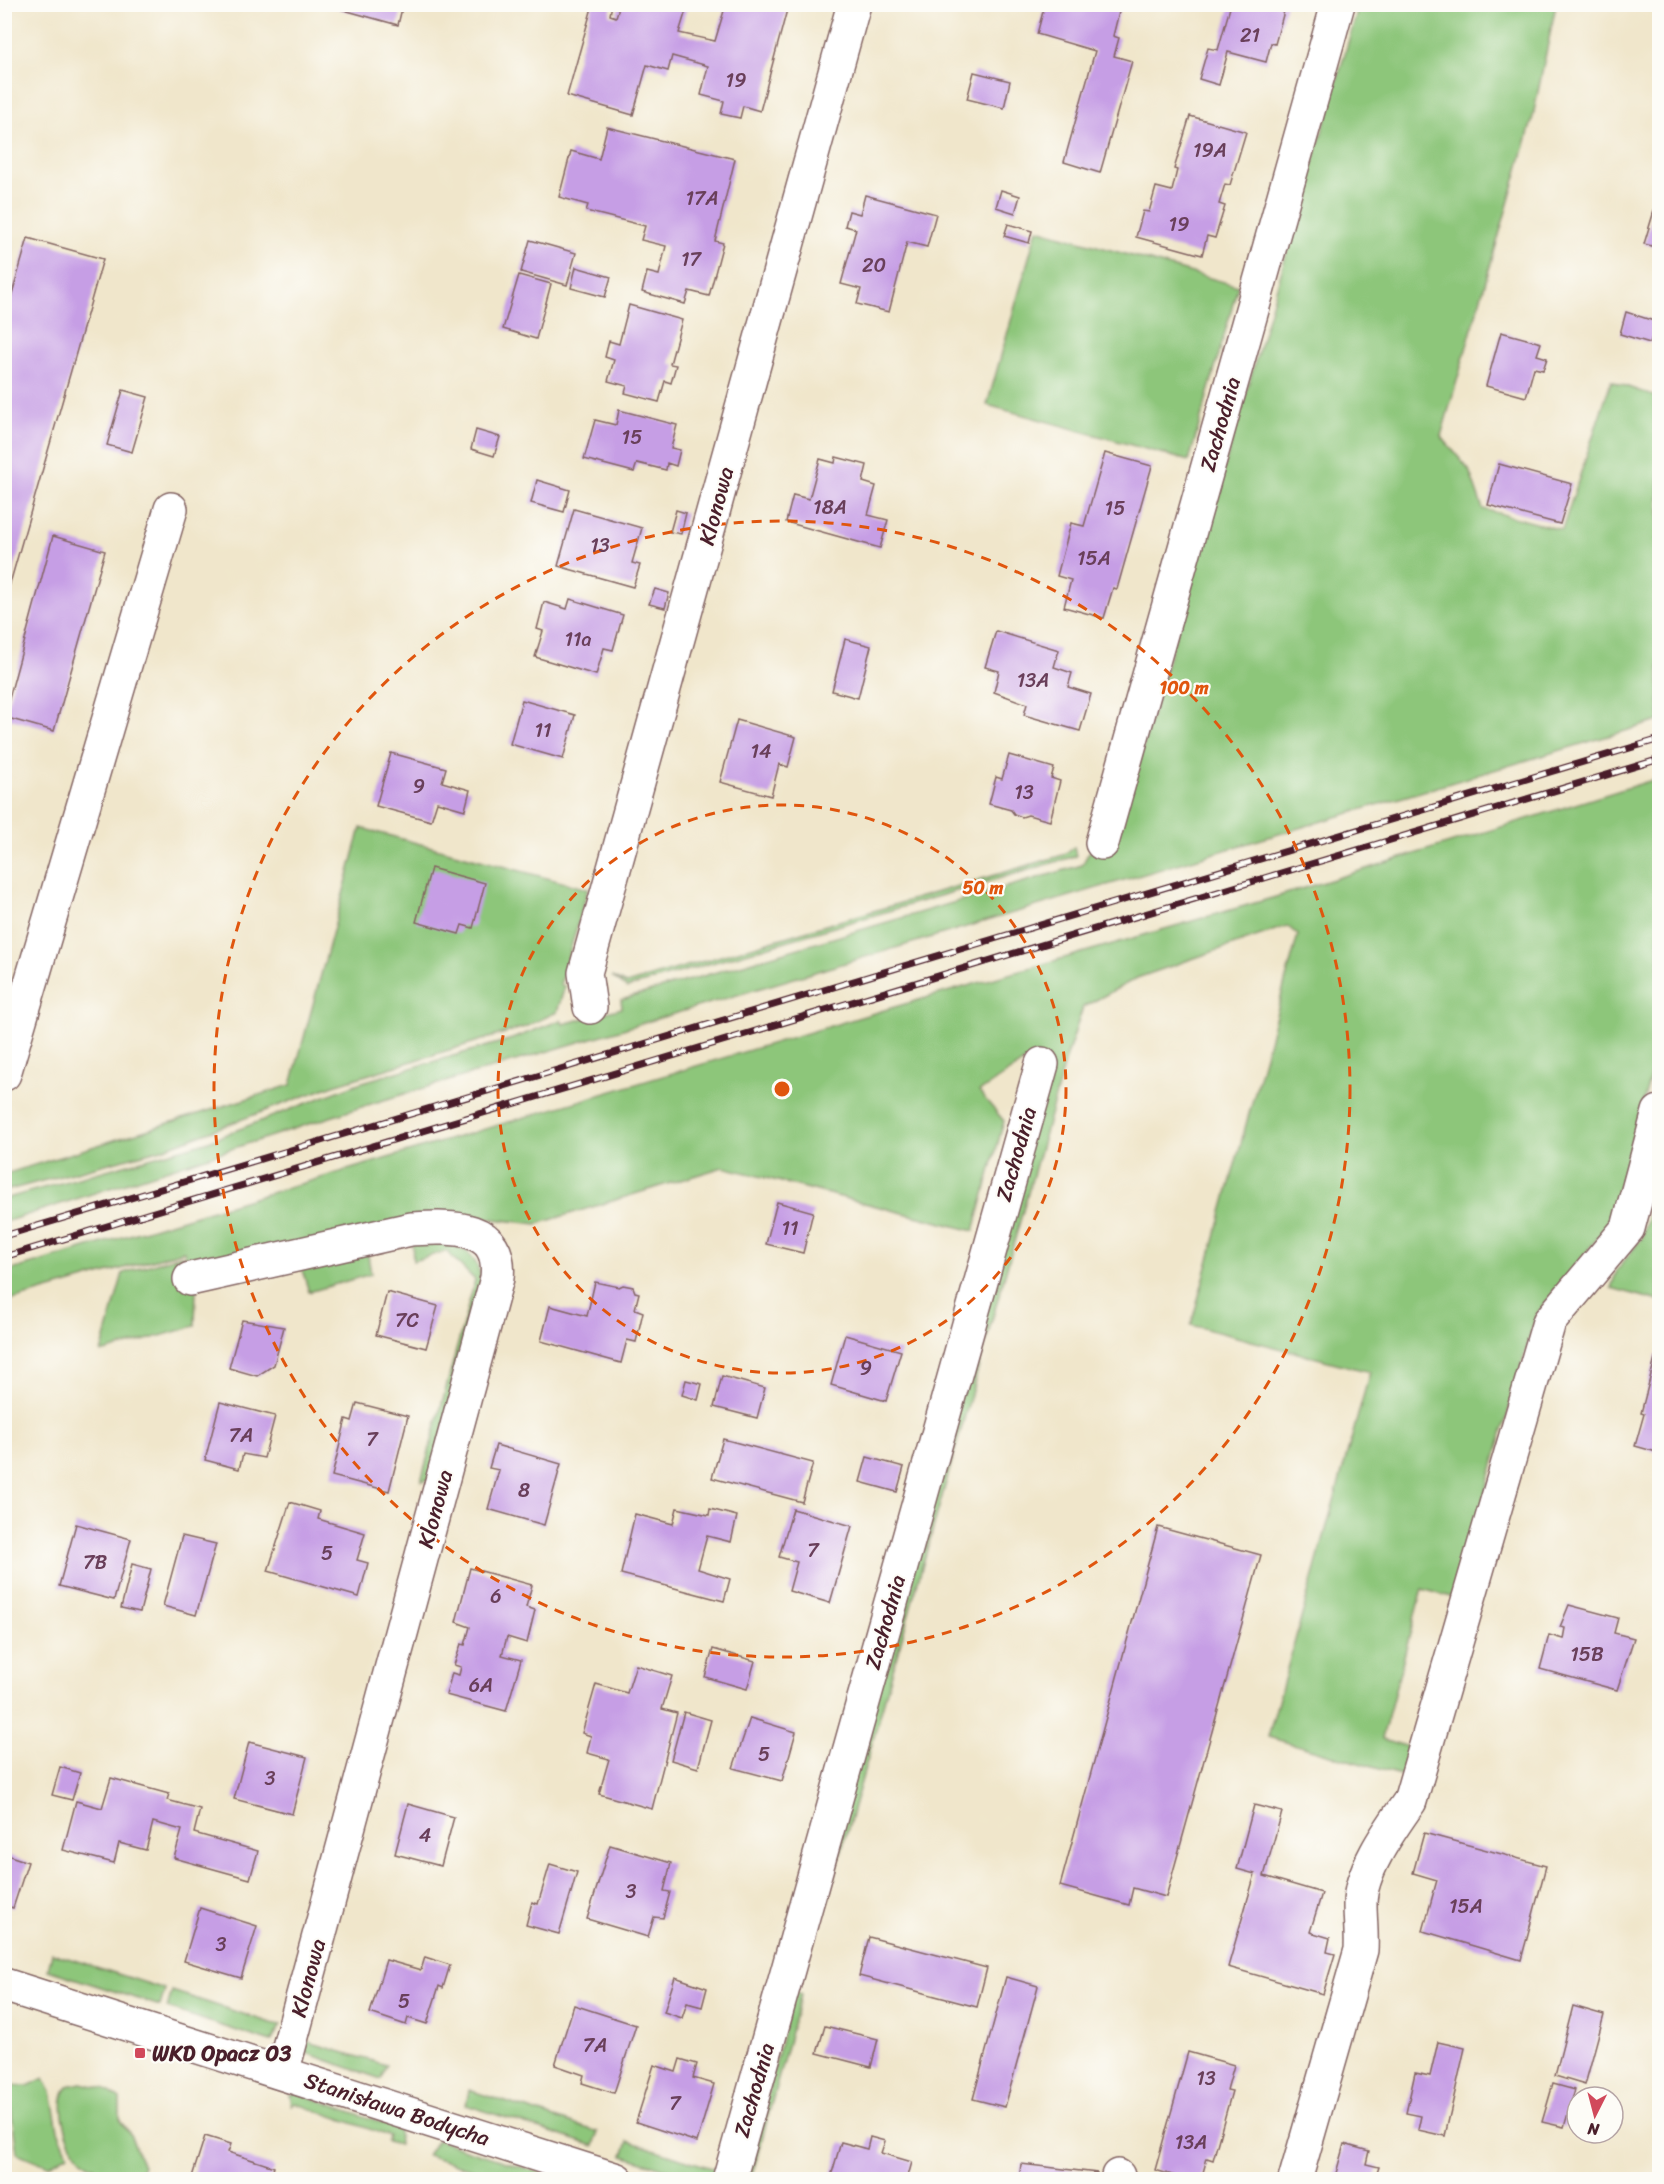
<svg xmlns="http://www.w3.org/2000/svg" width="1664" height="2184" font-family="Sriracha,sans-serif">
<rect width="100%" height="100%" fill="#fdfcf7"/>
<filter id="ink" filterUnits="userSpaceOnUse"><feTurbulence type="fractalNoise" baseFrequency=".0167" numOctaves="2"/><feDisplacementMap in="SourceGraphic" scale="12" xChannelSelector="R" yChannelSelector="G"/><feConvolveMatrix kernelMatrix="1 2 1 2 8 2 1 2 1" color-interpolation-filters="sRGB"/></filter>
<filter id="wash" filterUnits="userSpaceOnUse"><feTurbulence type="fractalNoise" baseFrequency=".008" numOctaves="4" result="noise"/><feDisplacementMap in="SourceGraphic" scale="24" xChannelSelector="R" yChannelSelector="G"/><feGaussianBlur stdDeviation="1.35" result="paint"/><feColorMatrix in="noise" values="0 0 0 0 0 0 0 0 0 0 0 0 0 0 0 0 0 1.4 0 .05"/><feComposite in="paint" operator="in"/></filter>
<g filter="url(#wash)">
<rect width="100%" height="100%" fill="#f0e6cb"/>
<path fill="#8dc67a" stroke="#6c7252" stroke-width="1.5" d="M 1359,5 L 1556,5 L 1532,121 L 1441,436 L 1469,470 L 1483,509 L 1562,530 L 1611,381 L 1659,398 L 1659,721 L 374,1103 L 5,1222 L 4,1199 L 206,1142 L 359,1083 L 512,1039 L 561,1020 L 563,1024 L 622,1008 L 621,1000 L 1082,865 L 1089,852 L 1115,843 Z
M 1037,229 L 1238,286 L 1189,461 L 987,405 Z
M 1659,778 L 1659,1064 L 1654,1063 L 1608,1225 L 1536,1315 L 1455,1598 L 1422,1589 L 1382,1739 L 1412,1748 L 1404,1776 L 1268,1737 L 1370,1372 L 1191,1325 L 1298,935 L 1287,926 L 1137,978 L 1083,1007 L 1066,1059 L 824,1913 L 816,1911 L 1036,1054 L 979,1092 L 1004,1121 L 974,1231 L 723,1167 L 537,1224 L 448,1214 L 189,1270 L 184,1251 L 5,1302 L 5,1272 L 891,1008 L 1279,896 Z
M 361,828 L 588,889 L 560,985 L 565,986 L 557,1012 L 525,1027 L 334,1085 L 162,1149 L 5,1191 L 5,1174 L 291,1085 Z
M 1074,847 L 1076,856 L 627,988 L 612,977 L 626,984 L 1063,855 Z
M 1659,1175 L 1659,1301 L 1611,1288 L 1617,1270 L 1642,1238 Z
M 431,1239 C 460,1246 476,1249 482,1282 L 431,1479 L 421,1481 L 475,1280 L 446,1251 L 413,1261 L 412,1240 Z
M 367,1249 L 371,1274 L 309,1292 L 300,1263 Z
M 182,1255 L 191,1288 L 196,1288 L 195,1326 L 101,1353 L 123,1273 Z
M 52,1953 L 165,1989 L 160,2006 L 48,1970 Z
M 172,1991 L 271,2023 L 281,2025 L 271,2042 L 167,2008 Z
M 794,1991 L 801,1995 L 751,2179 L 746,2180 Z
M 305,2041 L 386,2065 L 381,2079 L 306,2053 Z
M 44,2078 L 51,2092 L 58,2130 L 68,2154 L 48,2166 L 17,2153 L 8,2085 L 28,2086 Z
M 81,2083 L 104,2088 L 120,2099 L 120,2121 L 129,2132 L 143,2166 L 140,2171 L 100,2179 C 101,2165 88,2166 80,2157 C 67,2142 55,2103 68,2086 Z
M 469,2090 L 598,2132 L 594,2146 L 466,2105 Z
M 298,2093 L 398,2128 L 399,2145 L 387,2142 L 389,2136 L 295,2103 L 292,2105 L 290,2095 Z
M 437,2140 L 559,2179 L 502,2179 L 427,2155 Z
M 628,2141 L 715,2169 L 715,2179 L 698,2179 L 623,2156 Z"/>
<g id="blocks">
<path fill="#c69ee5" d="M 322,4 L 403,4 L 398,25 Z
M 593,4 L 612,4 L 610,15 L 616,17 L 620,4 L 688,4 L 679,33 L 715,41 L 726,4 L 788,6 L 760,111 L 743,106 L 740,118 L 721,114 L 724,101 L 701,95 L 708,66 L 672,56 L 668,71 L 647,65 L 633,115 L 567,96 Z
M 1045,4 L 1121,4 L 1113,36 L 1119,38 L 1114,56 L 1132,61 L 1100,173 L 1064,162 L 1095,51 L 1037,34 Z
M 1231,4 L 1286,4 L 1275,44 L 1271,43 L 1266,62 L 1228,52 L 1219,85 L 1199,79 L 1208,48 L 1218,50 Z
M 974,72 L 1010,81 L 1004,108 L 967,99 Z
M 1190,116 L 1246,132 L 1230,185 L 1225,184 L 1219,204 L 1225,206 L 1215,238 L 1207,236 L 1202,255 L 1136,237 L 1143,211 L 1149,212 L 1156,187 L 1172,191 L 1177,170 L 1174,169 Z
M 607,127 L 735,159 L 715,241 L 723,243 L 709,296 L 689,291 L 685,304 L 642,292 L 647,272 L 659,275 L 666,246 L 641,240 L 645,226 L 586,211 L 588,205 L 559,197 L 571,151 L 599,159 Z
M 1001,190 L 1020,196 L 1015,213 L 996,207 Z
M 1660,191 L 1660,248 L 1644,244 Z
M 865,195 L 936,214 L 927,247 L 907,242 L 889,312 L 857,304 L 861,289 L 841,284 L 856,229 L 845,226 L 849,211 L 860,214 Z
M 1008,224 L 1032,231 L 1029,243 L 1004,236 Z
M 28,238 L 103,259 L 5,601 L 4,322 Z
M 530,240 L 576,253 L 567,285 L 521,272 Z
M 576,267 L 611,277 L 605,297 L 571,288 Z
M 519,275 L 551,284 L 536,339 L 503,329 Z
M 629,305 L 682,320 L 670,364 L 676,365 L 671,383 L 665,381 L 659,402 L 625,393 L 627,386 L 608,381 L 614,360 L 605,357 L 609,341 L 619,344 Z
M 1626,312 L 1657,322 L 1650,343 L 1620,334 Z
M 1501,332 L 1541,343 L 1537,355 L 1547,358 L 1543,370 L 1534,368 L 1526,397 L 1486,386 Z
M 123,390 L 148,397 L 132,452 L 107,445 Z
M 619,410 L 677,425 L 671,448 L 680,450 L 676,466 L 667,463 L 666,470 L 637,463 L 634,472 L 584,459 L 595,420 L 616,425 Z
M 476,430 L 500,437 L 494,456 L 471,449 Z
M 1105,453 L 1152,466 L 1117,589 L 1113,588 L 1104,618 L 1064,607 L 1071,580 L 1057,576 L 1071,523 L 1084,526 Z
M 836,457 L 867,465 L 863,482 L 876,486 L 868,515 L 888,520 L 880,548 L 786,522 L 793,495 L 809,499 L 820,459 L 835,463 Z
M 1499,464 L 1572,484 L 1560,524 L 1488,505 Z
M 537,480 L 570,490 L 564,512 L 531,503 Z
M 574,509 L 642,528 L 632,563 L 640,565 L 633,587 L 558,566 Z
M 676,510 L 686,513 L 681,534 L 670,532 Z
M 53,536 L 105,551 L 54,731 L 4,717 Z
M 655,589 L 669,593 L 665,608 L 649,604 Z
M 570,599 L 623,615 L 613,650 L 604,648 L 596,675 L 535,657 L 543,631 L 537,629 L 544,602 L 567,609 Z
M 996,631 L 1059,650 L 1054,667 L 1072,673 L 1068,687 L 1091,694 L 1080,731 L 1024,715 L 1027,704 L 994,692 L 999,671 L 985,667 Z
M 845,639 L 871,646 L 858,698 L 832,691 Z
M 522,700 L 575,715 L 563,759 L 510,744 Z
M 737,720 L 796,737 L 788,767 L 779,764 L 771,796 L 720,782 Z
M 391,753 L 446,768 L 442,782 L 470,790 L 465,810 L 437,802 L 431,821 L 376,806 Z
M 1009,755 L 1054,768 L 1051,778 L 1060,781 L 1050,821 L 1028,815 L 1022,817 L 1014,814 L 1011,810 L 989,804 L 996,777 L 1002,779 Z
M 431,868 L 485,883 L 473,928 L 462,925 L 459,934 L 416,922 Z
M 777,1202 L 813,1212 L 803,1253 L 766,1244 Z
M 595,1282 L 619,1287 L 623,1285 L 633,1287 L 635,1292 L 639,1293 L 635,1309 L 643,1312 L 636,1342 L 627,1340 L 621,1363 L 541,1341 L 550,1306 L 587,1316 Z
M 387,1292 L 438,1306 L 426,1348 L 376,1335 Z
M 242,1320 L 284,1327 L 274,1365 L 257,1376 L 229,1368 Z
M 845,1335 L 901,1351 L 886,1401 L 831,1385 Z
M 1656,1355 L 1660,1356 L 1660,1453 L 1635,1446 L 1644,1414 L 1641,1413 Z
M 722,1376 L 765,1388 L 757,1418 L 714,1407 Z
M 686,1380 L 702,1384 L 698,1400 L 682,1395 Z
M 220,1402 L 275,1416 L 264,1458 L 243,1454 L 239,1469 L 205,1460 Z
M 357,1403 L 408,1416 L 389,1491 L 332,1476 L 346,1419 L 352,1421 Z
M 723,1439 L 813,1463 L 802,1502 L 712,1478 Z
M 496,1445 L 561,1464 L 544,1525 L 488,1509 L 499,1470 L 489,1468 Z
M 867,1457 L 904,1467 L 897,1492 L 860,1482 Z
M 290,1502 L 320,1511 L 318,1519 L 365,1533 L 357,1560 L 368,1563 L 359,1597 L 268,1571 Z
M 677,1508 L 709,1515 L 710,1509 L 737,1516 L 731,1542 L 707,1536 L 698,1569 L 730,1579 L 724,1601 L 621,1574 L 635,1514 L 673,1524 Z
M 793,1509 L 852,1526 L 830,1603 L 789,1591 L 797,1562 L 779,1557 Z
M 76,1524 L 131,1539 L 114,1600 L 59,1586 Z
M 1158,1527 L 1261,1555 L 1166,1897 L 1133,1888 L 1129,1905 L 1060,1886 Z
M 182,1536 L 216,1544 L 196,1615 L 163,1606 Z
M 132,1564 L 151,1569 L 140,1612 L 121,1608 Z
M 470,1568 L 532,1585 L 526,1607 L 535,1610 L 527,1643 L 507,1637 L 502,1655 L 521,1660 L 506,1711 L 446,1695 L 452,1673 L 459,1675 L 461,1667 L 454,1665 L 461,1644 L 465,1645 L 470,1627 L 456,1622 Z
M 1569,1605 L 1618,1618 L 1614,1633 L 1634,1638 L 1617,1690 L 1540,1669 L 1549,1635 L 1563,1639 L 1565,1628 L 1560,1627 Z
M 713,1649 L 755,1661 L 747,1689 L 705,1677 Z
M 636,1665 L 672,1676 L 662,1709 L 677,1713 L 652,1809 L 599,1794 L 609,1759 L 587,1753 L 591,1736 L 582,1733 L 596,1684 L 627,1693 Z
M 684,1712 L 711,1720 L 698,1768 L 671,1760 Z
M 750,1718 L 796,1732 L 782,1781 L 733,1768 Z
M 249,1742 L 307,1757 L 292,1814 L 234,1799 Z
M 60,1767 L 80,1773 L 72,1800 L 52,1795 Z
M 111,1778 L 169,1794 L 167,1800 L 200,1809 L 194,1833 L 258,1851 L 250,1879 L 174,1858 L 182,1830 L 153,1822 L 146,1850 L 119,1843 L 114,1863 L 63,1850 L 76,1801 L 102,1808 Z
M 408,1804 L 454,1817 L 441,1866 L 395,1854 Z
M 1254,1805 L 1282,1812 L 1264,1876 L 1322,1893 L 1310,1932 L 1330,1938 L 1327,1952 L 1335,1954 L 1323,1994 L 1228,1967 L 1255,1874 L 1237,1869 Z
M 1424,1833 L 1546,1866 L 1521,1960 L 1423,1931 L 1437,1880 L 1413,1873 Z
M 610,1845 L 671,1863 L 664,1891 L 670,1892 L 663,1918 L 654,1917 L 648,1937 L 587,1919 Z
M 4,1854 L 28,1862 L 13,1908 L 4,1905 Z
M 550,1864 L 577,1872 L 559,1934 L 526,1925 L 532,1902 L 538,1904 Z
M 200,1908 L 257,1926 L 241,1978 L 184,1961 Z
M 869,1937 L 987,1968 L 977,2007 L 859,1976 Z
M 425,1957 L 450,1965 L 443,1988 L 439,1986 L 427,2024 L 408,2018 L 406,2025 L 370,2013 L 386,1960 L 421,1970 Z
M 675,1977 L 707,1988 L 702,2007 L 687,2003 L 682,2018 L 664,2012 Z
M 1006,1977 L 1038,1986 L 1005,2107 L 973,2099 Z
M 574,2005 L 636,2025 L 614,2093 L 582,2083 L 584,2075 L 555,2065 Z
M 1573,2006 L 1604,2015 L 1585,2085 L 1555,2076 Z
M 825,2026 L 878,2039 L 871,2067 L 817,2053 Z
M 1438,2042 L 1465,2048 L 1445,2136 L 1418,2130 L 1421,2116 L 1406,2113 L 1415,2073 L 1430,2076 Z
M 1188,2052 L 1234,2065 L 1227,2090 L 1232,2091 L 1213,2160 L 1207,2158 L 1201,2180 L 1189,2180 L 1155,2170 Z
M 680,2059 L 697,2064 L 693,2078 L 714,2084 L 697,2142 L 636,2122 L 654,2065 L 676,2072 Z
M 1553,2084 L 1575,2090 L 1564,2127 L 1542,2122 Z
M 205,2136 L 231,2144 L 228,2152 L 274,2167 L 270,2180 L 191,2180 Z
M 870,2137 L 885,2141 L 881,2153 L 912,2162 L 907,2180 L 830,2180 L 841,2142 L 867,2149 Z
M 1344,2144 L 1369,2151 L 1366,2164 L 1379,2167 L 1376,2176 L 1388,2180 L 1335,2177 Z
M 1021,2164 L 1097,2173 L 1096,2180 L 1019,2180 Z"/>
</g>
</g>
<g filter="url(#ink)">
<use href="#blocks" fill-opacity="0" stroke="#846563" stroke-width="1.5"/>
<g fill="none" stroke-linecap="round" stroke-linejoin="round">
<g stroke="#846563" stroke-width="36">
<path id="minor" d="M 1102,843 L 1338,4
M 590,1007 L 585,973 L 854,4
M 4,1074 L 171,509
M 190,1279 L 411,1229 C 450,1227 503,1223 497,1278 L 282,2073
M 4,1985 L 617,2180
M 729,2180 L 1042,1064
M 1118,2180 L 1118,2176
M 1295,2180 L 1361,1950 C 1362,1934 1360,1920 1360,1904 C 1360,1870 1392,1827 1410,1801 L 1549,1322 L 1628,1228 L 1659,1112"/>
</g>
<use href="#minor" stroke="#fff" stroke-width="33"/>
<g stroke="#4a1f2b" stroke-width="7">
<path id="rail" d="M 4,1236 L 1660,739
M 4,1257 L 1660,759"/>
</g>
<use href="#rail" stroke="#fdfcf7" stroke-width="4.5" stroke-dasharray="14" stroke-linecap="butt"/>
</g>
</g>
<g fill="none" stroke="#e0560e" stroke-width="3" stroke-dasharray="10 8">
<circle cx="782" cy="1089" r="284"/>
<circle cx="782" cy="1089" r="568"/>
</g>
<rect fill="#d1495b" stroke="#fdfcf7" stroke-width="2" x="134" y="2047" width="12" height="12" rx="3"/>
<g text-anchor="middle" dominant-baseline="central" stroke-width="4.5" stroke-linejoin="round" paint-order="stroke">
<g font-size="20" fill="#693f5a">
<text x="1250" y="35">21</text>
<text x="736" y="80">19</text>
<text x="1210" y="150">19A</text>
<text x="702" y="198">17A</text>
<text x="1179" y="224">19</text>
<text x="691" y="259">17</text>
<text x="874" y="265">20</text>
<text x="632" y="437">15</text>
<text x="830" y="507">18A</text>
<text x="1115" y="508">15</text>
<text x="600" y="545">13</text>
<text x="1094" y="558">15A</text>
<text x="578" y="639">11a</text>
<text x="1033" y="680">13A</text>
<text x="543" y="730">11</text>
<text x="761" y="751">14</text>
<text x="419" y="786">9</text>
<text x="1024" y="792">13</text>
<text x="790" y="1228">11</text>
<text x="407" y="1320">7C</text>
<text x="866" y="1368">9</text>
<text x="241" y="1435">7A</text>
<text x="372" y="1439">7</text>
<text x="524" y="1490">8</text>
<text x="813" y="1550">7</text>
<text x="327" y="1553">5</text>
<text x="95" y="1562">7B</text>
<text x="496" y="1596">6</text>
<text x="1587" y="1654">15B</text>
<text x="481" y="1685">6A</text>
<text x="764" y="1754">5</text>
<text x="270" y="1778">3</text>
<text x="425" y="1835">4</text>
<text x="631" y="1891">3</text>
<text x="1466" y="1906">15A</text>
<text x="221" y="1944">3</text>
<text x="404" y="2001">5</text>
<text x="595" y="2045">7A</text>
<text x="1206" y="2078">13</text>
<text x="675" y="2103">7</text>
<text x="1191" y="2142">13A</text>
</g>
<g font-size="22" fill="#4a1f2b" stroke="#fdfcf7">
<text transform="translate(1220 424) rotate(-74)">Zachodnia</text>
<text transform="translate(716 506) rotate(-75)">Klonowa</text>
<text transform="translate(1016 1154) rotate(-74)">Zachodnia</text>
<text transform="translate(435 1509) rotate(-75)">Klonowa</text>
<text transform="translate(885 1622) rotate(-74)">Zachodnia</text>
<text transform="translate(308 1978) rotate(-75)">Klonowa</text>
<text transform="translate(754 2090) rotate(-74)">Zachodnia</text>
<text transform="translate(397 2109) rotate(18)">Stanisława Bodycha</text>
</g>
<g font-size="22" font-weight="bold" fill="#4a1f2b" stroke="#fdfcf7" text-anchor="start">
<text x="152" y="2053">WKD Opacz 03</text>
</g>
</g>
<circle cx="782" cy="1089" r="9" fill="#e0560e" stroke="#fdfcf7" stroke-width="3"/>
<g font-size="18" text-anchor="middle" font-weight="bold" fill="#e0560e" stroke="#fdfcf7" stroke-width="4.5" stroke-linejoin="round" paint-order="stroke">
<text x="1184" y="694">100 m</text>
<text x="983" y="894">50 m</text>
</g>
<rect width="1664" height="2184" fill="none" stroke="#fdfcf7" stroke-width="24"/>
<g transform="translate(1595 2115) rotate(186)"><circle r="28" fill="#fdfcf7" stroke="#b5a4a5" stroke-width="1.5"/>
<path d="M0-4.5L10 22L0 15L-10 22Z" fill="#d1495b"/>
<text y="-9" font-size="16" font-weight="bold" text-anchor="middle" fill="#4a1f2b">N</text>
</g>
</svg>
